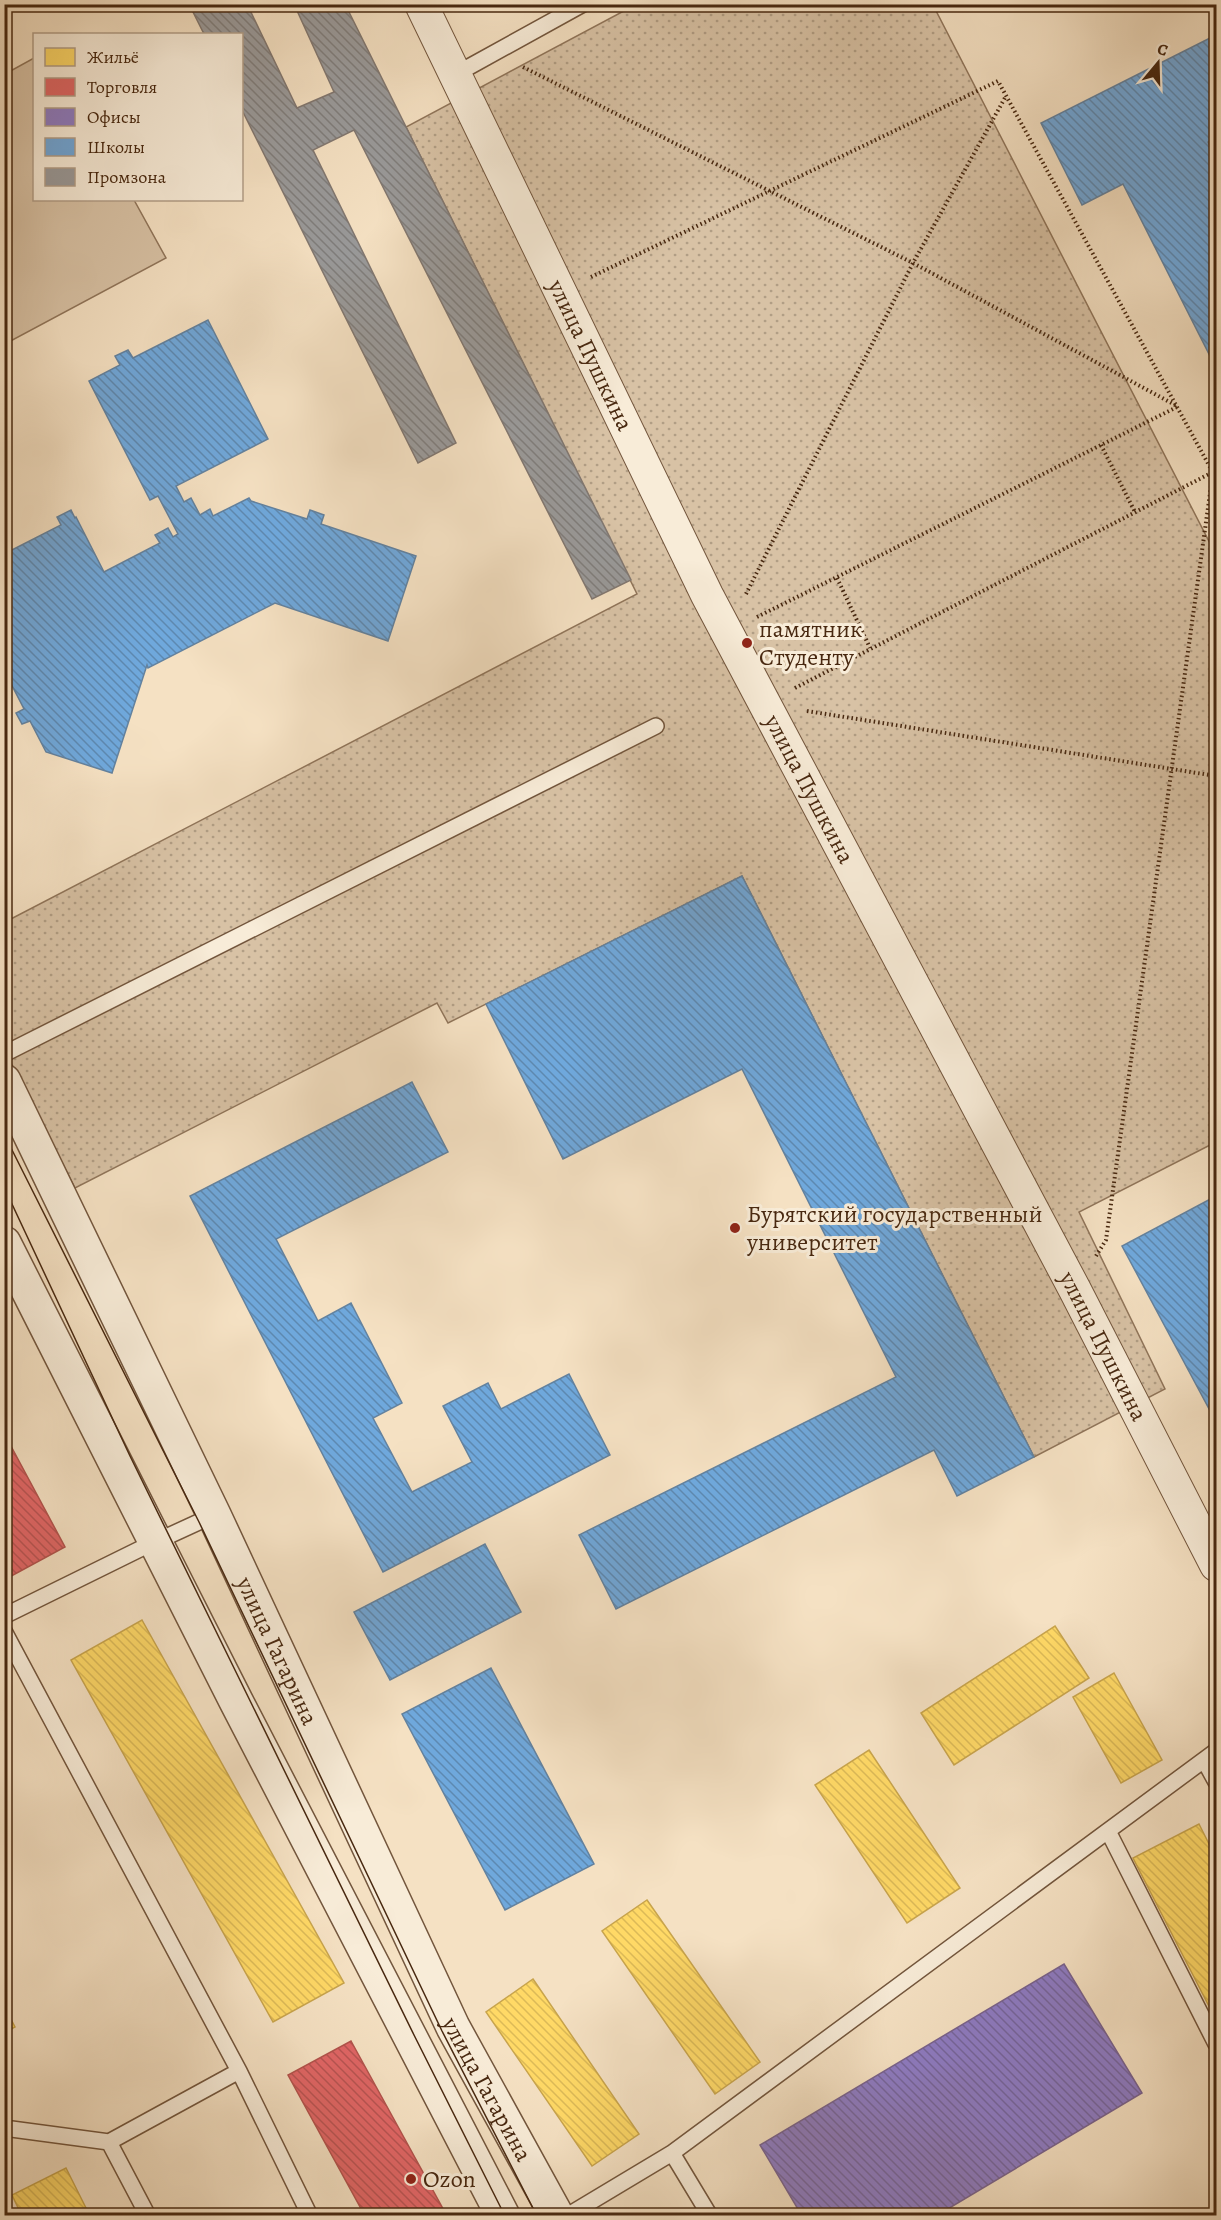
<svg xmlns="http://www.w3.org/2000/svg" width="1221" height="2220" font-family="Alegreya,serif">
<defs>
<pattern id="park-dots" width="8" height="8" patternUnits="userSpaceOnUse" patternTransform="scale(1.5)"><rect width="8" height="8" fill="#d8c2a5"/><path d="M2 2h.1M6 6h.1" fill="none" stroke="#b19e85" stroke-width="1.8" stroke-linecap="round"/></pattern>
<pattern id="homes-back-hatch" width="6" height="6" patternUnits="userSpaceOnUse" patternTransform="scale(1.5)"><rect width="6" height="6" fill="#ffd966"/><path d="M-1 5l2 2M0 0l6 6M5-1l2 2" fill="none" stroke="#dcba57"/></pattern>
<pattern id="shops-back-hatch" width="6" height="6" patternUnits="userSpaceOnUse" patternTransform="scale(1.5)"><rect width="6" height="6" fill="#e06666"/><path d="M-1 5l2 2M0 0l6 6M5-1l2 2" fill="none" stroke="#b85453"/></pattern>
<pattern id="offices-back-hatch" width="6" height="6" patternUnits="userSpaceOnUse" patternTransform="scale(1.5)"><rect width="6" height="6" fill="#8e7cc3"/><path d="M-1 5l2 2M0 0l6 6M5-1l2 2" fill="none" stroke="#76669d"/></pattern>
<pattern id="schools-back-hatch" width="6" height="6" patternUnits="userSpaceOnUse" patternTransform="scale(1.5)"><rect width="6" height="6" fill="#6fa8dc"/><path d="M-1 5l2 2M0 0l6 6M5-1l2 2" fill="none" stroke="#5d89b1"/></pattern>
<pattern id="industry-back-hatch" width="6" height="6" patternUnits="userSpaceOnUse" patternTransform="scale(1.5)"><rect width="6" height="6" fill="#999"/><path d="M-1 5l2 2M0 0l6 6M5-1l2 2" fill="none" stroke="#7f7d7b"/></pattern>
</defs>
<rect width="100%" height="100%" fill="#f5e1c3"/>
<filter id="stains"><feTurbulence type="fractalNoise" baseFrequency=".00333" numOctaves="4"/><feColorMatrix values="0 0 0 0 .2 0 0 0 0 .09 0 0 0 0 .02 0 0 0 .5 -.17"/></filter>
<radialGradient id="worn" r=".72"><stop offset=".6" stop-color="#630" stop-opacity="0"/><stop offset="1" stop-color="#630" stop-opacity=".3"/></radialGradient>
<path fill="url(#park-dots)" stroke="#90755a" stroke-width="1.5" d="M 635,5 L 933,5 L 1216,555 L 1216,1142 L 1079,1212 L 1165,1389 L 1034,1457 L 742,876 L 448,1023 L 437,1003 L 75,1188 L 5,1051 L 5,922 L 637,594 L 406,127 Z"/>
<path fill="#d8c2a5" stroke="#90755a" stroke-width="1.5" d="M 34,58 L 34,200 L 134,200 L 166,258 L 5,344 L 5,74 Z"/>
<path fill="url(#homes-back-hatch)" stroke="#c8a44c" stroke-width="1.5" d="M 142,1620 L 344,1983 L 273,2022 L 71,1660 Z
M 1055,1626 L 1089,1678 L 954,1765 L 921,1713 Z
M 1114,1673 L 1162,1760 L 1121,1783 L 1073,1697 Z
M 869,1750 L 960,1888 L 907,1923 L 815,1785 Z
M 1199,1824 L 1216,1858 L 1216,2020 L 1133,1858 Z
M 647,1900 L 760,2062 L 715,2094 L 602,1931 Z
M 533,1979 L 639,2134 L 592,2166 L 486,2012 Z
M 4,2006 L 15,2027 L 4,2033 Z
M 66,2168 L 90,2216 L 22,2216 L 12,2195 Z"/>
<path fill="url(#shops-back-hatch)" stroke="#b2534c" stroke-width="1.5" d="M 4,1433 L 65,1547 L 4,1580 Z
M 351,2041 L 447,2216 L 365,2216 L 288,2075 Z"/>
<path fill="url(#offices-back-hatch)" stroke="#79638d" stroke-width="1.5" d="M 1064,1964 L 1142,2093 L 936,2216 L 802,2216 L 760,2145 Z"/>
<path fill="url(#schools-back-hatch)" stroke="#63829f" stroke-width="1.5" d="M 1216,35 L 1216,138 L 1208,142 L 1216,159 L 1216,368 L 1123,184 L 1082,205 L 1041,123 Z
M 208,320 L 268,439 L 176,486 L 184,502 L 191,498 L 200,515 L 210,509 L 213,516 L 249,498 L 251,501 L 307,519 L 310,510 L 324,515 L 321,524 L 416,556 L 388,641 L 275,603 L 148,668 L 147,665 L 112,773 L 46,752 L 30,721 L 22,724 L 16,713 L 24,709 L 4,670 L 4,554 L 61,525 L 57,517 L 71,510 L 75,518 L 76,517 L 104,572 L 160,543 L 155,535 L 168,528 L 173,537 L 178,534 L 158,496 L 150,500 L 89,381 L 120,365 L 115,356 L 128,350 L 133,358 Z
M 742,876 L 1034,1457 L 957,1496 L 934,1450 L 616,1609 L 579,1535 L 896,1377 L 742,1069 L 563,1159 L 486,1004 Z
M 412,1082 L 448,1152 L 276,1239 L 318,1321 L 351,1303 L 402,1403 L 373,1418 L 412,1492 L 472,1462 L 443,1406 L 488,1383 L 501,1409 L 569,1374 L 610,1455 L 383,1572 L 190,1196 Z
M 1216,1196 L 1216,1422 L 1122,1246 Z
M 485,1544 L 521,1612 L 390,1680 L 354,1612 Z
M 491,1668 L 594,1864 L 505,1910 L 402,1714 Z"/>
<path fill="url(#industry-back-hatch)" stroke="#817770" stroke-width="1.5" d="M 189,4 L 247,4 L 297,108 L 334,92 L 294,4 L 345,4 L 631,580 L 592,599 L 354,130 L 313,150 L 456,443 L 418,463 L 242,110 L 242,34 L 204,34 Z"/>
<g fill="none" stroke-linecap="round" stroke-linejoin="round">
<g stroke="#73563d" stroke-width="18">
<path id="service" d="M 467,68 L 583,4
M 4,1054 L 656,726
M 4,1616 L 140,1549 L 214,1515
M 4,1631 L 239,2071 L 109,2142 L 4,2128
M 1204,1760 L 1216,1782
M 1108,1831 L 1216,2044
M 239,2071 L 310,2216
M 109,2142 L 148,2216
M 672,2153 L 710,2216
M 567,2216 L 672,2153 L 1216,1751"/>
</g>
<g stroke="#73563d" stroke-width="34">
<g id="minor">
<path id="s1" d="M 421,4 L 707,595 L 1075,1290 L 1216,1565"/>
</g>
</g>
<g stroke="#73563d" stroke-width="36">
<g id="tertiary">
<path id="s2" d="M 4,1081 L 214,1515 L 453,2027 L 557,2216"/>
<path d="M 4,1243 L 236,1701 L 503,2216"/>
</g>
</g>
<path stroke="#482810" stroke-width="4" stroke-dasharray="1.5 3" stroke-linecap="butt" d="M 523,67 L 913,263 L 1177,406
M 591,277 L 998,81 L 1216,478
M 1101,445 L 1135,512
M 837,578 L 870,648
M 746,594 L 913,263 L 1006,96
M 757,617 L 1177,407
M 795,688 L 1213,472
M 807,711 L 1216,776
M 1096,1256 L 1106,1240 L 1213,472"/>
<use href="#service" stroke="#f8ecd8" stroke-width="15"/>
<use href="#minor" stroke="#f8ecd8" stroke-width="32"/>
<use href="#tertiary" stroke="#f8ecd8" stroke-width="33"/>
<path stroke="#482810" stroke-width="1.5" d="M 4,1134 L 199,1522 L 442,2031 L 537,2216
M 4,1187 L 130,1456 L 414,2035 L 505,2216"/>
</g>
<g fill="#8f2418" stroke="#f8ecd8" stroke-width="2">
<circle cx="747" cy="643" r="6"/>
<circle cx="735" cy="1228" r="6"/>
<circle cx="411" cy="2179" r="6"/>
</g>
<g text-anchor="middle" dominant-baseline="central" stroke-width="6" stroke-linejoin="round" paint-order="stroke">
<g font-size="24" fill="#482810" stroke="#f8ecd8">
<text stroke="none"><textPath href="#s1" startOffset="390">улица Пушкина</textPath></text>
<text stroke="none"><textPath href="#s1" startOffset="876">улица Пушкина</textPath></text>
<text stroke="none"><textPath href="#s1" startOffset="1506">улица Пушкина</textPath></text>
<text stroke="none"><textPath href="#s2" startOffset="632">улица Гагарина</textPath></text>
<text stroke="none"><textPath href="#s2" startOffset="1118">улица Гагарина</textPath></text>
</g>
<g font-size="24" fill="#482810" stroke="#f8ecd8" text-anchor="start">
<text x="759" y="629">памятник<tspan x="759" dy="28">Студенту</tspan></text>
<text x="747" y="1214">Бурятский государственный<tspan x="747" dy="28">университет</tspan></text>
<text x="423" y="2179">Ozon</text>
</g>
</g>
<rect width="1221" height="2220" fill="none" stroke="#f5e1c3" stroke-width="24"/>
<rect x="6" y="6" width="1209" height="2208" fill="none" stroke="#482810" stroke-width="3"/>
<rect x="12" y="12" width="1197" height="2196" fill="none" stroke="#482810" stroke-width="1.5"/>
<rect x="33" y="33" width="210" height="168" fill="#f8ecd8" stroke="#b29e88" stroke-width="1.5"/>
<rect x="45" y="48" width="30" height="18" fill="#ffd966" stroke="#b29e88" stroke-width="1.5"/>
<text x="87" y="63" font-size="18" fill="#482810">Жильё</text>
<rect x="45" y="78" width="30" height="18" fill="#e06666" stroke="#b29e88" stroke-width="1.5"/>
<text x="87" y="93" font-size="18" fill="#482810">Торговля</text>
<rect x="45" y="108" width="30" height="18" fill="#8e7cc3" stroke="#b29e88" stroke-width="1.5"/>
<text x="87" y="123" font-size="18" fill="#482810">Офисы</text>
<rect x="45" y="138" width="30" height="18" fill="#6fa8dc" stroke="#b29e88" stroke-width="1.5"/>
<text x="87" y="153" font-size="18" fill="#482810">Школы</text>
<rect x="45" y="168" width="30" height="18" fill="#999999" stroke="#b29e88" stroke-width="1.5"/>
<text x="87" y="183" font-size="18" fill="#482810">Промзона</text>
<g transform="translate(1158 63) rotate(19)" stroke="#f8ecd8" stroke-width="4.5" paint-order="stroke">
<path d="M0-4.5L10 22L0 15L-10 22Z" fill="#482810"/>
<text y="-9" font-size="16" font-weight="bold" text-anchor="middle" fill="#482810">С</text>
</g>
<rect width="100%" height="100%" filter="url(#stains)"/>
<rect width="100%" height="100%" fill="url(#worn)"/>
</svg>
